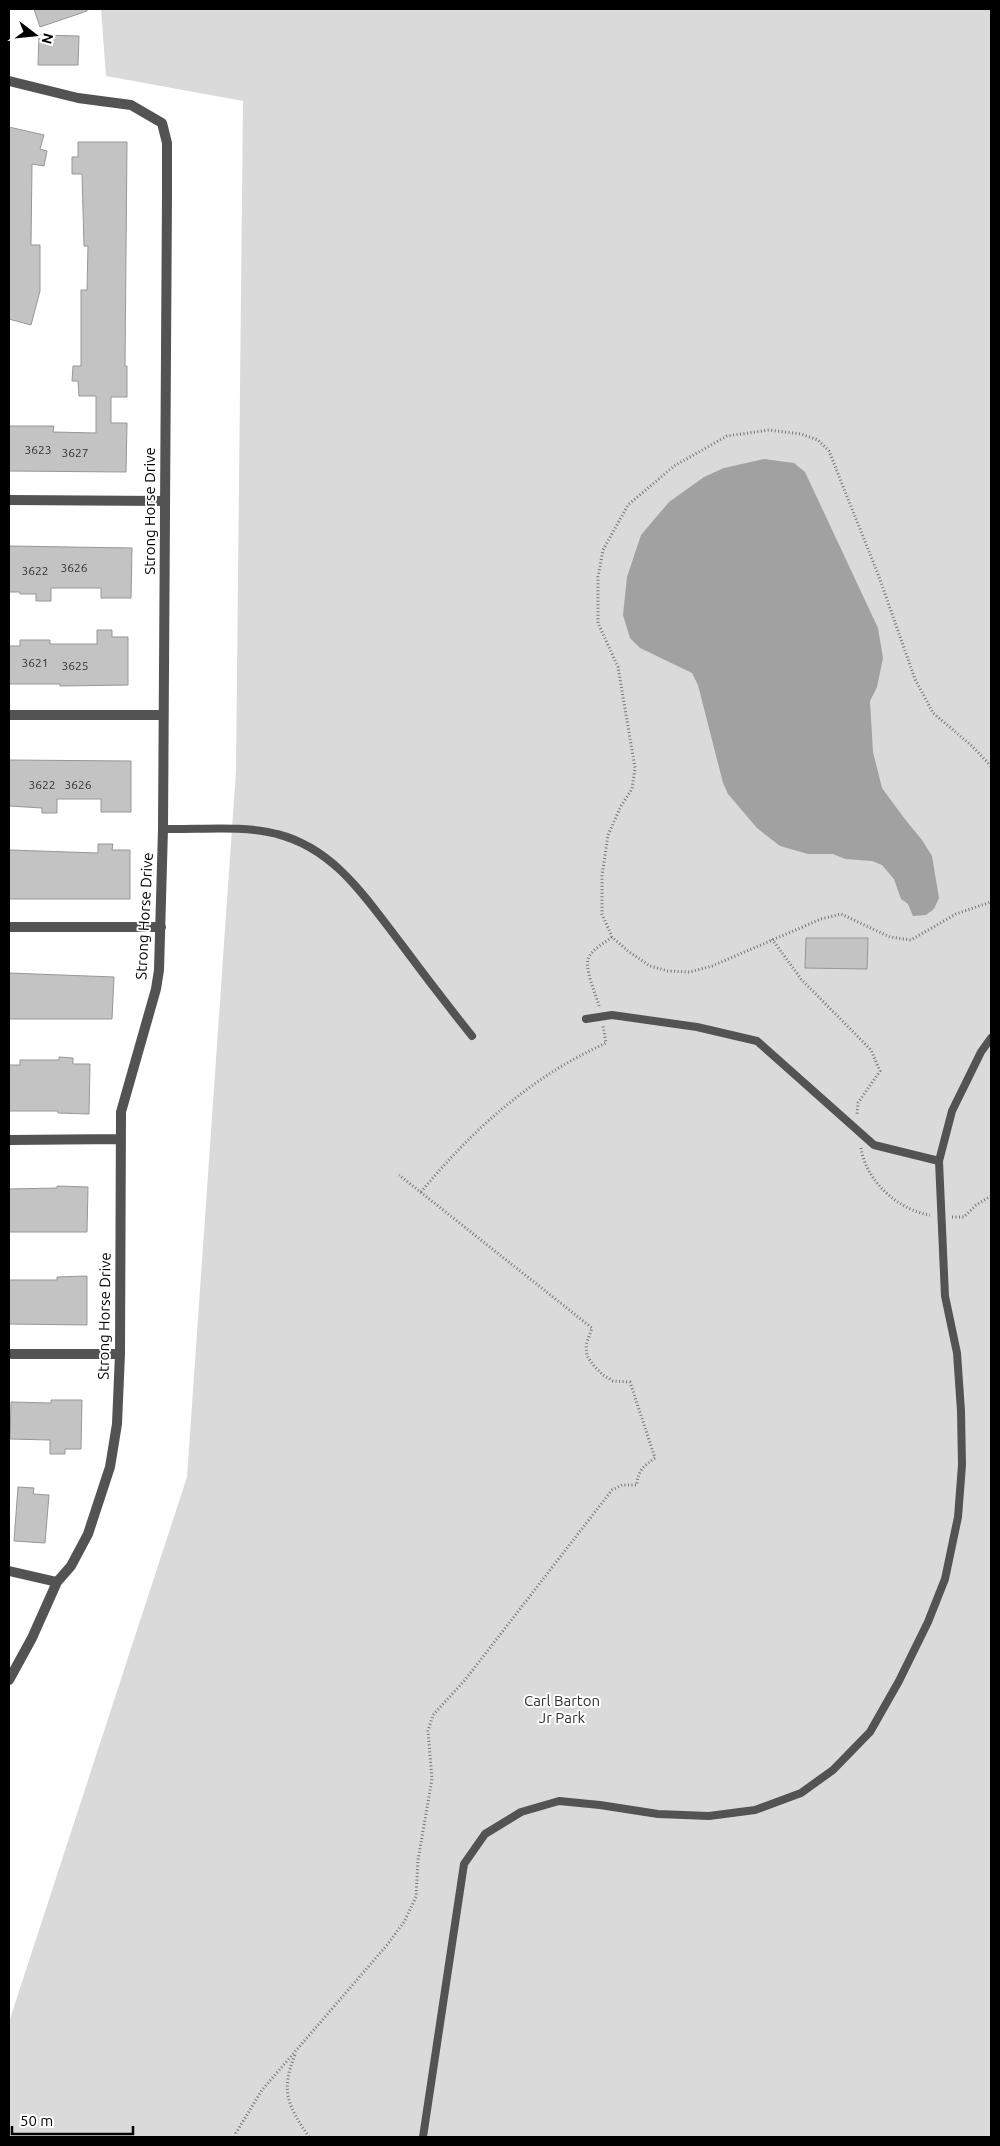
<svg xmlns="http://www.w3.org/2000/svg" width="1000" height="2146" font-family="Ubuntu,sans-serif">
<rect width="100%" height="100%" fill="#fff"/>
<path fill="#dadada" d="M 101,9 L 991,9 L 991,2137 L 9,2137 L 9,2022 L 187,1477 L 236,771 L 243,101 L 106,76 Z"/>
<path fill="#a1a1a1" d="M 764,459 L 794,463 L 805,472 L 878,628 L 883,658 L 877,687 L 870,701 L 873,752 L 882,788 L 904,818 L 922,840 L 932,856 L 939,898 L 934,909 L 926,915 L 913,916 L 908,904 L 901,899 L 894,879 L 882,865 L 872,861 L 845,859 L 833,854 L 808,854 L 780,846 L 757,828 L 728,794 L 723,783 L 698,685 L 692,673 L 640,648 L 630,638 L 623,615 L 627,577 L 641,535 L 669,502 L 704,477 L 724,468 Z"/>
<path fill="#c3c3c3" stroke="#979797" d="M 34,9 L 87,9 L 87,11 L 40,27 Z
M 39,35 L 79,36 L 78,65 L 38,65 Z
M 9,127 L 44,135 L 40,149 L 47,151 L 44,166 L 32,164 L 31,245 L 40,245 L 40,291 L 31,325 L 9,319 Z
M 78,142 L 127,142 L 125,366 L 127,366 L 127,397 L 111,397 L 111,423 L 127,423 L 126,472 L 9,471 L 9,426 L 54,426 L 53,432 L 96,433 L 96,396 L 79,396 L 78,381 L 72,381 L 73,366 L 81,366 L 81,290 L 87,290 L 88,246 L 84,246 L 82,174 L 72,174 L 72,157 L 78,157 Z
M 9,546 L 132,548 L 131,598 L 101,598 L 101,588 L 51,588 L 51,601 L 36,601 L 36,594 L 20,594 L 20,592 L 9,592 Z
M 97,630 L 112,630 L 112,637 L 128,637 L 128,685 L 60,686 L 60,684 L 9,684 L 9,646 L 20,646 L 20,640 L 50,640 L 50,644 L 97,644 Z
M 9,760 L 131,761 L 131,812 L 101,812 L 101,799 L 57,799 L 57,813 L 42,813 L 42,808 L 9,806 Z
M 98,844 L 113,844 L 112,850 L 130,850 L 130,899 L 9,899 L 9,850 L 98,853 Z
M 806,938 L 868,938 L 867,969 L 805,968 Z
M 9,973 L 114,977 L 112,1019 L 9,1019 Z
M 59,1057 L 73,1058 L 73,1064 L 90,1064 L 89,1114 L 58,1113 L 58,1111 L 9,1111 L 9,1065 L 20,1065 L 20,1060 L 59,1060 Z
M 57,1186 L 88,1187 L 87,1232 L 9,1232 L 9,1189 L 57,1188 Z
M 87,1276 L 87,1325 L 9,1324 L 9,1280 L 57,1280 L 57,1277 Z
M 51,1400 L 82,1400 L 81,1449 L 65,1449 L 65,1454 L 50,1454 L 50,1440 L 10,1439 L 11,1402 L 51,1403 Z
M 18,1487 L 34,1488 L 33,1494 L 49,1495 L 45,1543 L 14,1541 Z"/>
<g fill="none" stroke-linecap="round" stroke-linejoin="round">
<path stroke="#757575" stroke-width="3" stroke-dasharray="1 2.5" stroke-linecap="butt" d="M 991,766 L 972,746 L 933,713 L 915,679 L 878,574 L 829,451 L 818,440 L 801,434 L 769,430 L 727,436 L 674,466 L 628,505 L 603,550 L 598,577 L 598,623 L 618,667 L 635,768 L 632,789 L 621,806 L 608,835 L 602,876 L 602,914 L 612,937 L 628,951 L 650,966 L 668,971 L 690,972 L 712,966 L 821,919 L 841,914 L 890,937 L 911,940 L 956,914 L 991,902
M 772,939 L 801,979 L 871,1050 L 880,1071 L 858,1103 L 857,1114
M 599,1006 C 596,994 582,965 590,955 C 595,948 604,943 612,937
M 861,1148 C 866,1181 898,1210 930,1215
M 421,1192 C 473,1129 531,1077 606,1043 L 603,1026
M 952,1217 L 964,1217 L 976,1205 L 991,1196
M 295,2055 C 280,2091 288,2106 309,2137
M 236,2137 L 236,2133 L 262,2090 L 387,1945 L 404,1922 L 416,1897 L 418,1860 L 432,1779 L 428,1731 L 433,1715 L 465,1680 L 612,1490 L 622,1485 L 637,1485 C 637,1471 644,1466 655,1458 L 630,1382 L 613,1381 L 603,1375 L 594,1366 L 587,1356 L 586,1345 L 592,1328 L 399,1175"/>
<path stroke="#535353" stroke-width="8" d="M 163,829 C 197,830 245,825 277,834 C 336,849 367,900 402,945 C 425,976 448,1006 472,1036
M 586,1019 L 612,1015 L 697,1027 L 757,1041 L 874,1145 L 939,1161
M 423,2137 L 464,1864 L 485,1834 L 521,1812 L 559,1801 L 600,1805 L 658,1814 L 709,1816 L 755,1810 L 801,1793 L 833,1770 L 870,1732 L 899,1681 L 928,1622 L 945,1579 L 958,1517 L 962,1465 L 961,1411 L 957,1353 L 945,1296 L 939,1161 L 952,1111 L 981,1052 L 991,1038"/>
<path stroke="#535353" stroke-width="10" d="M 9,81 L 78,98 L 131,105 L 162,123 L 167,143 L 167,194 L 163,829 L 159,970 L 156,989 L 121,1112 L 120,1354 L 117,1424 L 110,1467 L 88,1534 L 71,1566 L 57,1582 L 32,1638 L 9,1680
M 9,500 L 164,501
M 9,715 L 163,715
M 9,927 L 161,927
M 9,1140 L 121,1139
M 9,1354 L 120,1354
M 9,1571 L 57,1582"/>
</g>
<g text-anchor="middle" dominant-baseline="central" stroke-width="4" stroke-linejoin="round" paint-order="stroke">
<g font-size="12" fill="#313131">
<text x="38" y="449">3623</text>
<text x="75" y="452">3627</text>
<text x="74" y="567">3626</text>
<text x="35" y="570">3622</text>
<text x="35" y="662">3621</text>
<text x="75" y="665">3625</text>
<text x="42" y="784">3622</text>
<text x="78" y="784">3626</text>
</g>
<g font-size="15" fill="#000" stroke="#fff">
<text transform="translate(149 511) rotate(-90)">Strong Horse Drive</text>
<text transform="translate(144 916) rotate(-87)">Strong Horse Drive</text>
<text transform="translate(104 1316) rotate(-89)">Strong Horse Drive</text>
</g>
<g font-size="15" fill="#313131" stroke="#fff">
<text x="562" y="1700">Carl Barton<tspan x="562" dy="17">Jr Park</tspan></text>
</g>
</g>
<rect width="1000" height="2146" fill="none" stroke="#000000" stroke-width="20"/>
<g transform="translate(35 35) rotate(106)" stroke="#ffffff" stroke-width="4" paint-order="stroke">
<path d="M0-4L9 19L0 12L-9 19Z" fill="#000000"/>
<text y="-8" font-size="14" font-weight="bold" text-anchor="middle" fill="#000000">N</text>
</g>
<path d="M12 2126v8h121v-8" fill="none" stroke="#000000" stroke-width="2.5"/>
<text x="20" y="2126" font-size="15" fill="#000000" stroke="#ffffff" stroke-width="4" paint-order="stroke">50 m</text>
</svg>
